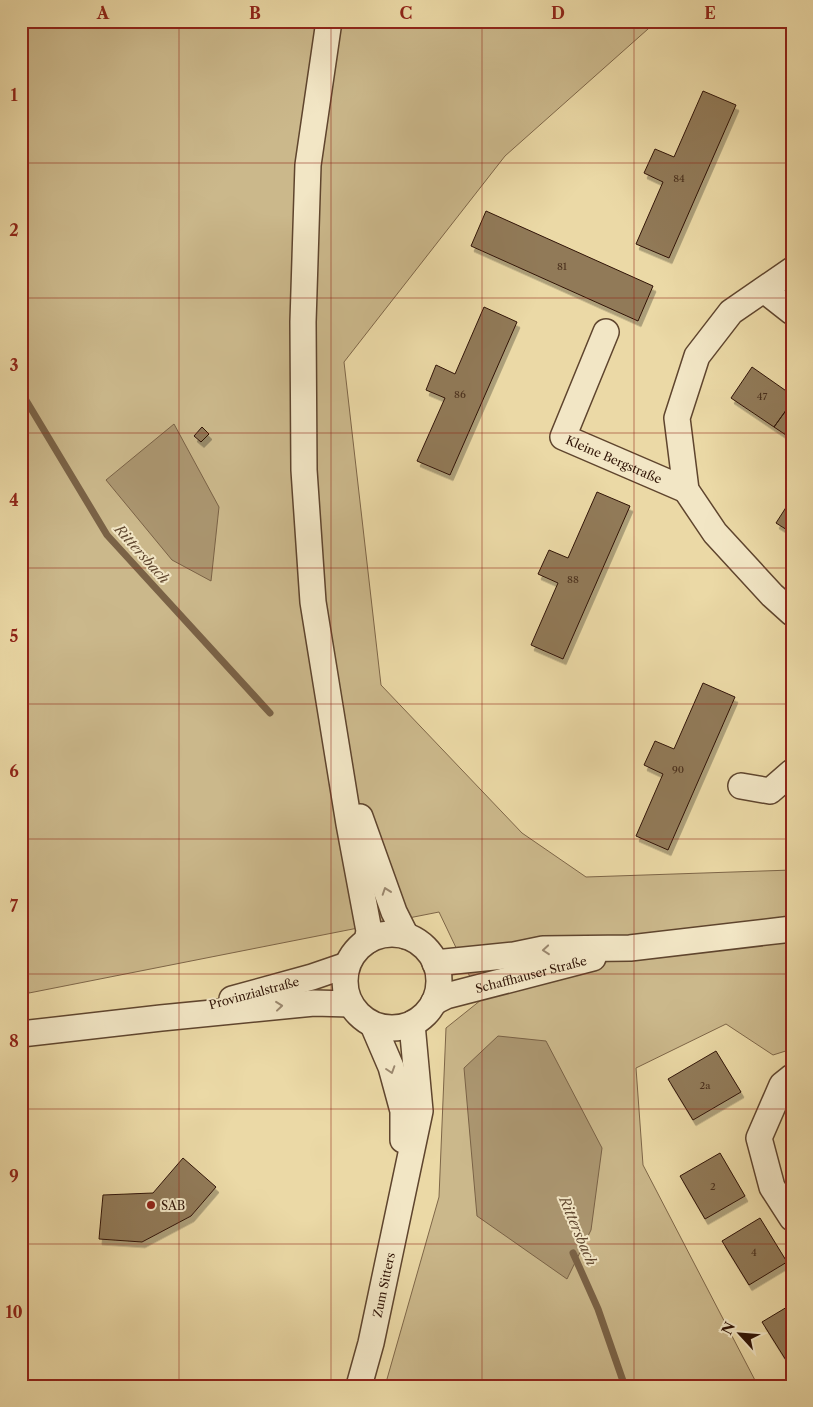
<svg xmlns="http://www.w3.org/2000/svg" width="813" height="1407" font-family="'Libre Caslon Text',serif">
<defs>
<filter id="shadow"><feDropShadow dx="3" dy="5.5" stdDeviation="0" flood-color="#0004"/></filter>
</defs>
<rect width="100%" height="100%" fill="#ebd9a6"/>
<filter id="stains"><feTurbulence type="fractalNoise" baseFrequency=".004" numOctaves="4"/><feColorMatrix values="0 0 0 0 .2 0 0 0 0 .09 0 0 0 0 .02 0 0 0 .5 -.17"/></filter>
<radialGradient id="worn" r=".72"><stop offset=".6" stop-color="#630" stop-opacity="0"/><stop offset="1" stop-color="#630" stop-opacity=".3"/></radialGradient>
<path fill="#cbb88b" stroke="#7e6648" d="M 21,21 L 657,21 L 505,156 L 344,362 L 381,685 L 522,833 L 586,877 L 792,870 L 792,1049 L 773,1055 L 726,1024 L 636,1068 L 643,1165 L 758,1386 L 385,1386 L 439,1197 L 446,1028 L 481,1000 L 439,912 L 29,993 L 21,963 Z"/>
<path fill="#ab9670" stroke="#7a6246" d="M 174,424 L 219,507 L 211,581 L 172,560 L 106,480 Z
M 498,1036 L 546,1041 L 602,1148 L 591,1230 L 567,1279 L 477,1216 L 464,1068 Z"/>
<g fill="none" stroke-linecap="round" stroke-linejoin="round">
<path stroke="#7a6246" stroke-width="7" d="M 21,392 L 107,535 L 270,713
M 573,1253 L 598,1309 L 623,1381 L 622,1386"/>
</g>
<path fill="#917a59" stroke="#301406" filter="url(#shadow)" d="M 703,91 L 736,105 L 669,258 L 636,244 L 663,182 L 644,173 L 655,149 L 674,157 Z
M 486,211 L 653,286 L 638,321 L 471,246 Z
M 484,307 L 517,322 L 450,475 L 417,461 L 445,398 L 426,390 L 436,365 L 455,374 Z
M 752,367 L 792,395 L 792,402 L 774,427 L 731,398 Z
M 792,402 L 792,439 L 774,427 Z
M 202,427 L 209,434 L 201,442 L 194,436 Z
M 597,492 L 630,506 L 563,659 L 531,645 L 558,583 L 538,574 L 549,550 L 568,558 Z
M 792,498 L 792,533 L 776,523 Z
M 703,683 L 735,697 L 668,850 L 636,836 L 663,774 L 644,765 L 655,741 L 674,749 Z
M 716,1051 L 741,1092 L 693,1120 L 668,1079 Z
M 720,1153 L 745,1196 L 705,1219 L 680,1176 Z
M 183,1158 L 216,1187 L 191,1216 L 142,1242 L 99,1239 L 103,1195 L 153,1193 Z
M 760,1218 L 787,1262 L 749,1285 L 722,1241 Z
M 792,1304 L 792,1364 L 789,1365 L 762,1322 Z"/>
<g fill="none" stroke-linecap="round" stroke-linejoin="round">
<g stroke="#5f452e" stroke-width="28">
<g id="minor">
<path d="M 329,21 L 308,165 L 303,322 L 304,470 L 313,602 L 349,824 L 369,931 L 367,941"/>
<path d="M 792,270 L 731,312 L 697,356 L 677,418 L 686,490 L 715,533 L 772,595 L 792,613"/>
<path d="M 764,290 L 792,312"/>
<path id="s1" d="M 606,332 L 563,437 L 686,490"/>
<path d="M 741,786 L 770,791 L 792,772"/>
<path d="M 360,817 L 394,912 L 406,936"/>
<circle cx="392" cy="981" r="47"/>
<path d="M 435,963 L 514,955 L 543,949 L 630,948 L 792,929"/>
<path d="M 232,999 L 312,977 L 347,965"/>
<path id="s2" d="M 434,1002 L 446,996 L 593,958"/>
<path d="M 373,1025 L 391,1067 L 403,1111 L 403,1140"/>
<path d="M 21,1034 L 161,1018 L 314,1003 L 350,1004"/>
<path d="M 792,1077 L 782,1085 L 759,1138 L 772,1187 L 792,1218"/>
<path id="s3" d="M 359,1386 L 371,1343 L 420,1111 L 412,1024"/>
</g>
</g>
<use href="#minor" stroke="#f2e6c5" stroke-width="25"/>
</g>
<defs><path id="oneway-chevron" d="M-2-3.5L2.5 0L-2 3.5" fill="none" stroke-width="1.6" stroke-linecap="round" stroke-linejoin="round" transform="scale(1.25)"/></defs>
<g stroke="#9b886f">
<use href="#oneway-chevron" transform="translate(386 891) rotate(-109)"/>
<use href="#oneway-chevron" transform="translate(546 950) rotate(175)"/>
<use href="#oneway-chevron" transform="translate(279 1006) rotate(-6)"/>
<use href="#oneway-chevron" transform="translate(391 1070) rotate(72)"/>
</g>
<path fill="none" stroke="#8f2418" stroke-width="1" stroke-opacity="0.55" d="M 179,21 L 179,1386M 331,21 L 331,1386M 482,21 L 482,1386M 634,21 L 634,1386M 21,163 L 792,163M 21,298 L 792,298M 21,433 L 792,433M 21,568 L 792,568M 21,704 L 792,704M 21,839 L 792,839M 21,974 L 792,974M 21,1109 L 792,1109M 21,1244 L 792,1244"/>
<circle fill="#8f2418" stroke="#f2e6c5" stroke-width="2" cx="151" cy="1205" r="5"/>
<g text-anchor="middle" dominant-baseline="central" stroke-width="4" stroke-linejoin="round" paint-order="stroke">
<g font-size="10" fill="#482e1b">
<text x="679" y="178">84</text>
<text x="562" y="266">81</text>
<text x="460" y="394">86</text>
<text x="762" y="396">47</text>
<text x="573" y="579">88</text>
<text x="678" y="769">90</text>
<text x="705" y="1085">2a</text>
<text x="713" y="1186">2</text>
<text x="754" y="1252">4</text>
</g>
<g font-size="12" fill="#301406" stroke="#f2e6c5">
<text stroke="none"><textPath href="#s1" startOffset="169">Kleine Bergstraße</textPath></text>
<text stroke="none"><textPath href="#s2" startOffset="101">Schaffhauser Straße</textPath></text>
<text transform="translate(254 993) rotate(-15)">Provinzialstraße</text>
<text stroke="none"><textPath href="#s3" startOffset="104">Zum Sitters</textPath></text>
</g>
<g font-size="12" fill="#301406" stroke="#f2e6c5" text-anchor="start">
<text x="161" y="1205">SAB</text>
</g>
<g font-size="14" font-style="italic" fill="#614830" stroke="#f2e6c5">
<text transform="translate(142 554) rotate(48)">Rittersbach</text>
<text transform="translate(578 1231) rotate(67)">Rittersbach</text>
</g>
</g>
<rect width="813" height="1407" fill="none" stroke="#ebd9a6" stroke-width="55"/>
<g transform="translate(740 1334) rotate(296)" stroke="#f2e6c5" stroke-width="4" paint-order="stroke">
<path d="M0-4L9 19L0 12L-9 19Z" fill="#301406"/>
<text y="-8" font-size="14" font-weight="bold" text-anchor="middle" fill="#301406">N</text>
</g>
<rect x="28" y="28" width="758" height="1352" fill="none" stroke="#8f2418" stroke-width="2"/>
<g font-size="16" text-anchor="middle" font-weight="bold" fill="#8f2418">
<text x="103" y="19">A</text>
<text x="255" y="19">B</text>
<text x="406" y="19">C</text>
<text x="558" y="19">D</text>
<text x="710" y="19">E</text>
<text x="14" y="101">1</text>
<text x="14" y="236">2</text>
<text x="14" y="371">3</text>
<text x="14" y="506">4</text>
<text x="14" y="642">5</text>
<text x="14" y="777">6</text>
<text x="14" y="912">7</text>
<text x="14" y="1047">8</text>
<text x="14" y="1182">9</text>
<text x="14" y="1318">10</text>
</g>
<rect width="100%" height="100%" filter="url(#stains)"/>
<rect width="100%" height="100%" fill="url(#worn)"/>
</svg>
